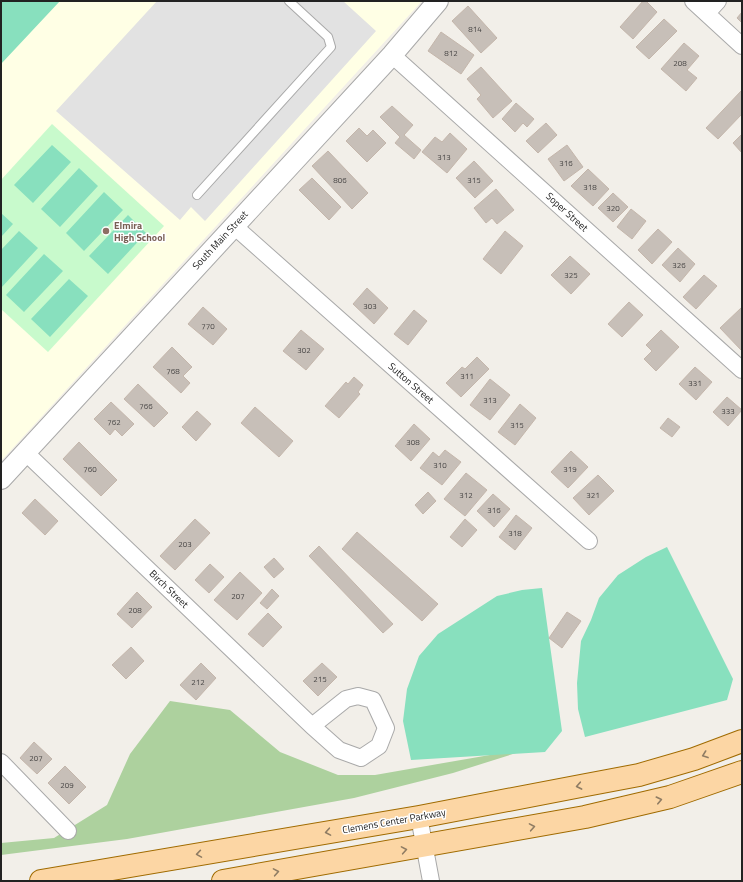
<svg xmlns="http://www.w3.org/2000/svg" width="743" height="882" font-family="'Titillium Web',sans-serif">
<rect width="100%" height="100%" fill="#f2efe9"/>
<path fill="#ffffe5" d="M 1,1 L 422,1 L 1,461 Z"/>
<path fill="#add19e" d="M 170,701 L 230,710 L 280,752 L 338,775 L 375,775 L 535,747 L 453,773 L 354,798 L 127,839 L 1,855 L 1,843 L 54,838 L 107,805 L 130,754 Z"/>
<path fill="#c8facc" d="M 52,124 L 164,226 L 48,352 L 1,309 L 1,180 Z"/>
<path fill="#88e0be" d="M 1,1 L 60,1 L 1,64 Z
M 52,145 L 71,162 L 33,203 L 14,185 Z
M 79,168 L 98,186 L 60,227 L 41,209 Z
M 104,192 L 123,210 L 84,251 L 66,233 Z
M 1,213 L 13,224 L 1,237 Z
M 128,215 L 146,233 L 108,274 L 89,256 Z
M 19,231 L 38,248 L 1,288 L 1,250 Z
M 44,254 L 63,271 L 24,312 L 6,295 Z
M 69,279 L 88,296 L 50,337 L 31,319 Z
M 667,547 L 733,679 L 727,700 L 585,737 L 578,709 L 577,683 L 581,641 L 591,620 L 599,598 L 618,575 L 646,557 Z
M 542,588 L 562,731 L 545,752 L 411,760 L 403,721 L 407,689 L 419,656 L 438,634 L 497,596 L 522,590 Z"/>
<path fill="#e2e2e2" d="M 157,1 L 343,1 L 376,31 L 205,221 L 191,207 L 180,220 L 56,111 Z"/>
<path fill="#c7bfb8" stroke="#c4b6ab" d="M 643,1 L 646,1 L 657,12 L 633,39 L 620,27 Z
M 468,6 L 497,38 L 481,53 L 452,21 Z
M 742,12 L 742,23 L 737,18 Z
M 664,19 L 677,31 L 649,59 L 636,47 Z
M 441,32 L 474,55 L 461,74 L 428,51 Z
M 684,43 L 699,56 L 687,70 L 697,78 L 686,91 L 661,69 Z
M 481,67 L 512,101 L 493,118 L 477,99 L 481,95 L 467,79 Z
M 742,90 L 742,114 L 718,139 L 706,128 Z
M 516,103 L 534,119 L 527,127 L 523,123 L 515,132 L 502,119 Z
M 392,106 L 413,125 L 404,135 L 421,150 L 414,159 L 395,143 L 400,137 L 380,117 Z
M 546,123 L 557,135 L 538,153 L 526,141 Z
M 359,128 L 367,136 L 373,130 L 386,143 L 367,162 L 346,141 Z
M 450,133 L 467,149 L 447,173 L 422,152 L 435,137 L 442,142 Z
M 742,134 L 742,153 L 733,143 Z
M 567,145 L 583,167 L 564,181 L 548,159 Z
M 328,151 L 368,193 L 352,209 L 312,166 Z
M 474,161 L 493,181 L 475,198 L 456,178 Z
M 588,169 L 609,189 L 593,206 L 571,186 Z
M 312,178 L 341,207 L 329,220 L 299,190 Z
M 496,189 L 514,210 L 497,224 L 492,218 L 486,223 L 474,208 Z
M 613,193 L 628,207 L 613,222 L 598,208 Z
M 631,209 L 646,221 L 632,239 L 617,227 Z
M 658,229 L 672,242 L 652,264 L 638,250 Z
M 505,231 L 523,246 L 501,274 L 483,259 Z
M 678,248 L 695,264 L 680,282 L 662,265 Z
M 570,256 L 590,274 L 571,294 L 551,275 Z
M 704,275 L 717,286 L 696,309 L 683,297 Z
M 367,288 L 388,308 L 374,324 L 353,304 Z
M 629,302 L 643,315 L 622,337 L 608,324 Z
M 203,307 L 227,329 L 213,345 L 188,324 Z
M 741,308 L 742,309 L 742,351 L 720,328 Z
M 414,310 L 427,321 L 408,345 L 394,334 Z
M 301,330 L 324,349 L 306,370 L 283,351 Z
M 661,330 L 679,347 L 656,371 L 644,359 L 652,351 L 646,345 Z
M 172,347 L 192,367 L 183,376 L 190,383 L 181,393 L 153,367 Z
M 477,357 L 489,369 L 461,397 L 446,383 L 462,367 L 465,369 Z
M 695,367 L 712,382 L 696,400 L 679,384 Z
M 354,377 L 363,385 L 358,392 L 360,394 L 339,418 L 325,406 L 346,382 L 348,384 Z
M 490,379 L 510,395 L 490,420 L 470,405 Z
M 138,384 L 168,413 L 154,427 L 124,399 Z
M 727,397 L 742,410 L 728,426 L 713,412 Z
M 111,402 L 134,424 L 122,436 L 115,429 L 110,435 L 94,419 Z
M 520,404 L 536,418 L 515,445 L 498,432 Z
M 255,407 L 293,441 L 279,457 L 241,423 Z
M 197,411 L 211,424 L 196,441 L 182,427 Z
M 668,418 L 680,427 L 672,437 L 660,428 Z
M 414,424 L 430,439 L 411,461 L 395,446 Z
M 79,442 L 117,480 L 101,496 L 63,459 Z
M 445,450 L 461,462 L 442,485 L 420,468 L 433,452 L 439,457 Z
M 571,451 L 588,467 L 568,488 L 551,472 Z
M 466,473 L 487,490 L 465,516 L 444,499 Z
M 598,475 L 614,491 L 589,515 L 573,498 Z
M 428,492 L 436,501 L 423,514 L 415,505 Z
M 493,494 L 510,509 L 494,527 L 477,511 Z
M 35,499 L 58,521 L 45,535 L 22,513 Z
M 516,515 L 532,528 L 515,550 L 499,537 Z
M 195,519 L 210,533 L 175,570 L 160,556 Z
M 465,519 L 477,530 L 462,547 L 450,537 Z
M 357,532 L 438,604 L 422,621 L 342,549 Z
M 319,546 L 393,624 L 383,633 L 309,556 Z
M 274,558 L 284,569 L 274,578 L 264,567 Z
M 210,564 L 224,577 L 209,593 L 195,580 Z
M 240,572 L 262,593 L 237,620 L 214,600 Z
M 272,589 L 279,596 L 267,609 L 260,603 Z
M 137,592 L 152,607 L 132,628 L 117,614 Z
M 567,612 L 581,621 L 562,648 L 549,638 Z
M 268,613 L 282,627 L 263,647 L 248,634 Z
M 131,647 L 144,661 L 126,679 L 112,665 Z
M 201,663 L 216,678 L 196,700 L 180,685 Z
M 322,663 L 337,677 L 318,696 L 303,681 Z
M 34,742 L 52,759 L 37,774 L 20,758 Z
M 65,766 L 86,787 L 69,804 L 48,783 Z"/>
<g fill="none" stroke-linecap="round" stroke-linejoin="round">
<g stroke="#a9a9a9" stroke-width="10">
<path id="service" d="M 197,195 L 331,47 L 328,37 L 289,1"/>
</g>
<g stroke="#a9a9a9" stroke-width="18">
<path id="minor" d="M 693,1 L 742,46
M 707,13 L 718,1
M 392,55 L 742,370
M 234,226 L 589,541
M 25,452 L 312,726 L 339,750 L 361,758 L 379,746 L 386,728 L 373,700 L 358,696 L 346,699 L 312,726
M 1,762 L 68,831
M 419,817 L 431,881"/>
</g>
<g stroke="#a9a9a9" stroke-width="22">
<path id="tertiary" d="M 1,479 L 392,55 L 438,1"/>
</g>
<g stroke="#a06b00" stroke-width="24">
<path id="primary" d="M 41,881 L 419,817 L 586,785 L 639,775 L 694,759 L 742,741
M 223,881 L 585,817 L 670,797 L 742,772"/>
</g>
<use href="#service" stroke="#fff" stroke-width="8"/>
<use href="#minor" stroke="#fff" stroke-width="16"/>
<use href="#tertiary" stroke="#fff" stroke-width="20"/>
<use href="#primary" stroke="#fcd6a4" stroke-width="22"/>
</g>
<defs><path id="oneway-chevron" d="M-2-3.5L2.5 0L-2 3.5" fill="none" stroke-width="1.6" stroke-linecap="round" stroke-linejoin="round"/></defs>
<g stroke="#8f7c63">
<use href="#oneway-chevron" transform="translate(705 755) rotate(160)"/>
<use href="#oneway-chevron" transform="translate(579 786) rotate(169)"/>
<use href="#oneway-chevron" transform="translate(659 800) rotate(-13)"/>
<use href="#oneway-chevron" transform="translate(532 827) rotate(-10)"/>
<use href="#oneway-chevron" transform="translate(328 832) rotate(170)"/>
<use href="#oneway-chevron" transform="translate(404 850) rotate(-10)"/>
<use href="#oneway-chevron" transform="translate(199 854) rotate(171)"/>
<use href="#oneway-chevron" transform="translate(276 872) rotate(-10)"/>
</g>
<circle fill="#8d6e63" stroke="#fff" stroke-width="1.5" cx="106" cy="231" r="4"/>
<g text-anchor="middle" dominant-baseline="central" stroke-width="3" stroke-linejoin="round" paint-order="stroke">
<g font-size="8" fill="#4b4948">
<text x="475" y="29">814</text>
<text x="451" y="53">812</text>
<text x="680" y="63">208</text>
<text x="444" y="157">313</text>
<text x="566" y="163">316</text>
<text x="340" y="180">806</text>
<text x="474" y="180">315</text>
<text x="590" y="187">318</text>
<text x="613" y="208">320</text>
<text x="679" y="265">326</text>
<text x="571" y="275">325</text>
<text x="370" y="306">303</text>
<text x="208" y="326">770</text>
<text x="304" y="350">302</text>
<text x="173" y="371">768</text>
<text x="467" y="376">311</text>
<text x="695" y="383">331</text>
<text x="490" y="400">313</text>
<text x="146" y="406">766</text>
<text x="728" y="411">333</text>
<text x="114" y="422">762</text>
<text x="517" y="425">315</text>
<text x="413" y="442">308</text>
<text x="440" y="465">310</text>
<text x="90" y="469">760</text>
<text x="570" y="469">319</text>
<text x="466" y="495">312</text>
<text x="593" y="495">321</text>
<text x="494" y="510">316</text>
<text x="515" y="533">318</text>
<text x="185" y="544">203</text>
<text x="238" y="596">207</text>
<text x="135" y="610">208</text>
<text x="320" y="679">215</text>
<text x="198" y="682">212</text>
<text x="36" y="758">207</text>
<text x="67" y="785">209</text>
</g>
<g font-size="10" fill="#222" stroke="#fff">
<text transform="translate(567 212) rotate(42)">Soper Street</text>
<text transform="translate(220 240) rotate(-47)">South Main Street</text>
<text transform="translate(411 383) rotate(41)">Sutton Street</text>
<text transform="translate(169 589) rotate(44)">Birch Street</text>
<text transform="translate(394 821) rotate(-10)">Clemens Center Parkway</text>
</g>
<g font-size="10" font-weight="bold" fill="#785e54" stroke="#fff" text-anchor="start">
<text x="114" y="225">Elmira<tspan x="114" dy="12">High School</tspan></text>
</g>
</g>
<rect width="743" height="882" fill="none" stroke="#222222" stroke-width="4"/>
</svg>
